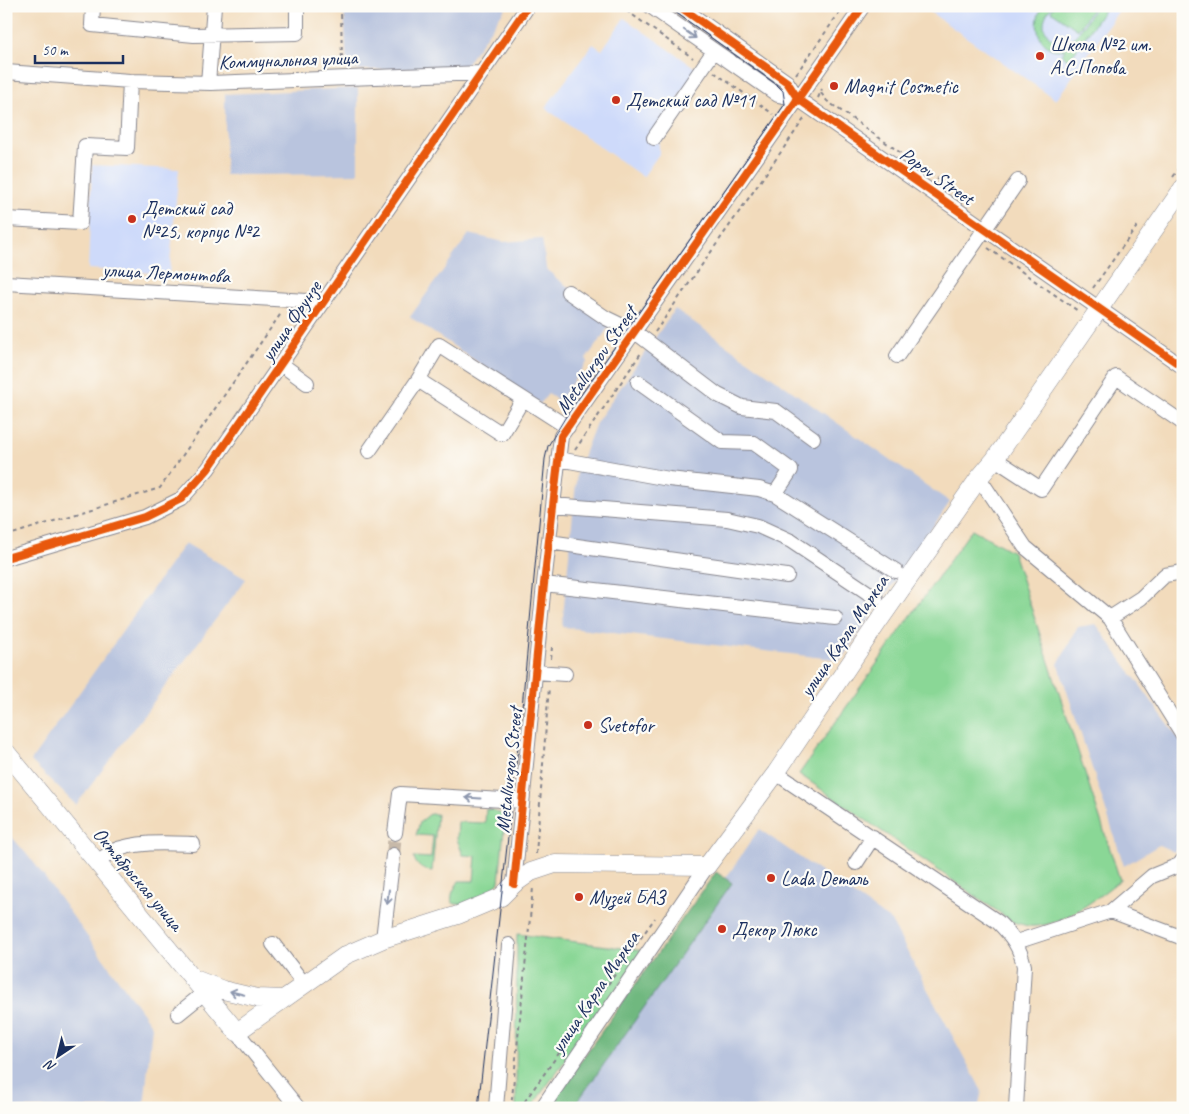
<svg xmlns="http://www.w3.org/2000/svg" width="1189" height="1114" font-family="Caveat,sans-serif">
<rect width="100%" height="100%" fill="#fdfcf7"/>
<filter id="ink" filterUnits="userSpaceOnUse"><feTurbulence type="fractalNoise" baseFrequency=".02" numOctaves="2"/><feDisplacementMap in="SourceGraphic" scale="10" xChannelSelector="R" yChannelSelector="G"/><feConvolveMatrix kernelMatrix="1 2 1 2 8 2 1 2 1" color-interpolation-filters="sRGB"/></filter>
<filter id="wash" filterUnits="userSpaceOnUse"><feTurbulence type="fractalNoise" baseFrequency=".0096" numOctaves="4" result="noise"/><feDisplacementMap in="SourceGraphic" scale="20" xChannelSelector="R" yChannelSelector="G"/><feGaussianBlur stdDeviation="1.12" result="paint"/><feColorMatrix in="noise" values="0 0 0 0 0 0 0 0 0 0 0 0 0 0 0 0 0 1.4 0 .05"/><feComposite in="paint" operator="in"/></filter>
<g filter="url(#wash)">
<rect width="100%" height="100%" fill="#f2dbbc"/>
<path fill="#cedafa" d="M 934,6 L 1122,6 L 1056,100 L 930,12 Z
M 624,18 L 697,69 L 678,98 L 687,103 L 659,143 L 659,154 L 643,177 L 545,108 L 593,44 L 602,50 Z
M 92,165 L 179,169 L 169,274 L 88,269 Z"/>
<path fill="#b9c4de" d="M 344,6 L 507,6 L 463,69 L 347,70 Z
M 358,88 L 358,174 L 225,175 L 225,94 Z
M 469,234 L 504,242 L 542,239 L 546,268 L 556,278 L 614,320 L 586,359 L 588,361 L 559,401 L 548,394 L 540,404 L 410,317 Z
M 675,309 L 950,502 L 841,660 L 562,627 L 577,472 L 596,423 Z
M 185,543 L 246,579 L 76,805 L 31,761 Z
M 1096,624 L 1183,745 L 1183,840 L 1174,852 L 1159,845 L 1124,866 L 1058,664 L 1078,627 Z
M 759,829 L 891,921 L 982,1091 L 978,1108 L 573,1108 L 732,883 L 726,878 Z
M 6,830 L 35,864 L 152,1026 L 144,1108 L 6,1108 Z"/>
<path fill="#8ad796" stroke="#52837a" d="M 1043,6 L 1052,6 C 1048,12 1044,17 1044,24 C 1044,38 1062,48 1073,38 C 1082,31 1089,16 1096,6 L 1107,6 L 1069,60 L 1062,55 L 1065,49 C 1040,55 1030,24 1043,6 Z
M 1054,6 L 1094,6 L 1078,30 L 1051,11 Z
M 972,529 L 1013,552 L 1120,880 C 1097,898 1060,929 1028,926 C 1023,925 1018,923 1013,922 L 799,774 Z
M 486,809 C 496,810 500,812 505,819 L 499,882 L 486,894 L 461,904 L 455,904 L 452,902 C 450,894 455,888 459,881 L 474,881 L 476,856 L 463,855 L 457,839 L 458,822 L 485,823 Z
M 430,814 L 437,814 L 432,871 C 423,870 416,867 414,857 L 431,858 L 433,836 L 416,835 L 420,822 Z
M 517,934 L 644,951 L 535,1102 L 534,1108 L 516,1108 Z"/>
<path fill="#6fb87f" stroke="#45746e" d="M 716,872 L 732,883 L 573,1108 L 560,1108 L 551,1102 Z"/>
</g>
<g filter="url(#ink)">
<g fill="none" stroke-linecap="round" stroke-linejoin="round">
<path stroke="#c7b9a9" stroke-width="14" stroke-dasharray="14 7" stroke-linecap="butt" d="M 393,855 L 395,833"/>
<g stroke="#86858d" stroke-width="16">
<path id="minor" d="M 93,6 L 92,25 L 194,35 L 297,33 L 297,6
M 650,6 L 778,95 L 798,99
M 679,6 L 787,82 L 798,99 L 1183,367
M 6,72 L 130,81 L 211,83 L 482,73
M 208,83 L 214,6
M 654,138 L 714,51
M 6,219 L 80,223 L 85,146 L 127,148 L 130,81
M 6,283 L 324,302
M 568,292 L 606,318 L 635,332 L 718,395 L 742,407 L 776,411 L 813,438
M 897,356 L 1018,181
M 281,364 L 307,383
M 638,382 L 722,442 L 754,443 L 791,470 L 775,494
M 523,399 L 502,434 L 418,380 L 439,345 L 561,423 L 568,427
M 369,451 L 418,380
M 558,459 L 669,479 L 759,489 L 775,494 L 896,571
M 995,459 L 1041,489 L 1116,377 L 1183,423
M 979,478 L 1025,547 L 1110,618 L 1183,735
M 553,505 L 727,519 L 758,526 L 791,541 L 876,598
M 549,542 L 787,576
M 6,558 L 145,517 L 181,499 L 208,469 L 528,6
M 544,584 L 835,618
M 1110,618 L 1141,598 L 1165,575 L 1183,572
M 535,672 L 565,674
M 776,773 L 998,922 C 1012,936 1020,947 1024,966 L 1016,1108
M 395,833 L 400,794 L 522,801
M 96,862 C 102,859 108,854 113,851 C 137,841 167,843 193,844
M 856,863 L 873,837
M 514,884 L 544,584 L 561,436 L 863,6
M 1111,911 L 1152,876 L 1179,865 L 1183,860
M 383,939 L 393,855
M 1016,942 L 1111,911 L 1183,938
M 273,944 L 304,984
M 178,1014 L 204,993
M 237,1032 L 298,1108
M 496,1108 L 509,945
M 542,1108 L 707,866"/>
</g>
<g stroke="#86858d" stroke-width="19">
<path id="major" d="M 6,752 L 237,1032 L 346,955 L 383,939 L 458,915 L 501,897 L 514,884 L 531,872 L 555,864 L 707,866 L 776,773 L 876,625 L 979,478 L 995,459 L 1183,188
M 192,978 L 223,990 L 257,998 L 284,999"/>
</g>
<path stroke="#86858d" stroke-width="2" stroke-dasharray="4 4" stroke-linecap="butt" d="M 341,6 L 342,66
M 620,6 L 693,58
M 714,72 L 773,114
M 796,74 L 844,6
M 821,93 L 827,101 L 962,196
M 818,98 L 822,89
M 1173,177 L 1183,163
M 988,248 L 1078,311
M 1093,288 L 1138,225
M 655,332 L 804,119
M 575,450 L 641,353
M 6,536 L 160,488 L 282,312
M 551,659 L 552,647
M 6,734 L 10,738
M 536,854 L 549,687
M 511,1108 L 533,888
M 520,1108 L 655,918"/>
<use href="#minor" stroke="#fff" stroke-width="14"/>
<use href="#major" stroke="#fff" stroke-width="18"/>
<path stroke="#1b2f5e" stroke-width="1" d="M 478,1108 L 520,729 L 545,459 L 548,446 L 565,418 L 785,104 L 783,91 L 777,85 L 667,6"/>
<g stroke="#fdfcf7" stroke-width="11">
<path id="cycleway" d="M 679,6 L 787,82 L 798,99 L 1183,367
M 6,558 L 145,517 L 181,499 L 208,469 L 528,6
M 514,884 L 544,584 L 561,436 L 863,6"/>
</g>
<use href="#cycleway" stroke="#e8590c" stroke-width="8"/>
</g>
<defs><path id="oneway-shaft" d="M-6 0H5M1.5-3L5.5 0L1.5 3" fill="none" stroke-width="1.6" stroke-linecap="round" stroke-linejoin="round" transform="scale(1.25)"/></defs>
<g stroke="#8d97ae">
<use href="#oneway-shaft" transform="translate(690 34) rotate(35)"/>
<use href="#oneway-shaft" transform="translate(473 798) rotate(-176)"/>
<use href="#oneway-shaft" transform="translate(388 897) rotate(97)"/>
<use href="#oneway-shaft" transform="translate(237 993) rotate(-166)"/>
</g>
</g>
<g fill="#c8321e" stroke="#fdfcf7" stroke-width="2">
<circle cx="1040" cy="56" r="5"/>
<circle cx="834" cy="86" r="5"/>
<circle cx="616" cy="100" r="5"/>
<circle cx="132" cy="219" r="5"/>
<circle cx="588" cy="725" r="5"/>
<circle cx="771" cy="878" r="5"/>
<circle cx="579" cy="897" r="5"/>
<circle cx="722" cy="929" r="5"/>
</g>
<g text-anchor="middle" dominant-baseline="central" stroke-width="4.5" stroke-linejoin="round" paint-order="stroke">
<g font-size="20" fill="#1b2f5e" stroke="#fdfcf7" text-anchor="start">
<text x="1050" y="44">Школа №2 им.<tspan x="1050" dy="23">А.С.Попова</tspan></text>
<text x="844" y="86">Magnit Cosmetic</text>
<text x="626" y="100">Детский сад №11</text>
<text x="142" y="208">Детский сад<tspan x="142" dy="23">№25, корпус №2</tspan></text>
<text x="598" y="725">Svetofor</text>
<text x="781" y="878">Lada Dеталь</text>
<text x="589" y="897">Музей БАЗ</text>
<text x="732" y="929">Декор Люкс</text>
</g>
<g font-size="20" fill="#1b2f5e" stroke="#fdfcf7">
<text transform="translate(288 60) rotate(-2)">Коммунальная улица</text>
<text transform="translate(937 176) rotate(35)">Popov Street</text>
<text transform="translate(166 273) rotate(3)">улица Лермонтова</text>
<text transform="translate(291 321) rotate(-56)">улица Фрунзе</text>
<text transform="translate(596 360) rotate(-55)">Metallurgov Street</text>
<text transform="translate(844 636) rotate(-56)">улица Карла Маркса</text>
<text transform="translate(509 770) rotate(-84)">Metallurgov Street</text>
<text transform="translate(138 879) rotate(50)">Октябрьская улица</text>
<text transform="translate(595 992) rotate(-56)">улица Карла Маркса</text>
</g>
</g>
<rect width="1189" height="1114" fill="none" stroke="#fdfcf7" stroke-width="25"/>
<g transform="translate(58 1056) rotate(215)" stroke="#fdfcf7" stroke-width="4" paint-order="stroke">
<path d="M0-4L9 19L0 12L-9 19Z" fill="#1b2f5e"/>
<text y="-8" font-size="14" font-weight="bold" text-anchor="middle" fill="#1b2f5e">N</text>
</g>
<path d="M35 55v8h88v-8" fill="none" stroke="#1b2f5e" stroke-width="2.5"/>
<text x="42" y="55" font-size="15" fill="#1b2f5e" stroke="#fdfcf7" stroke-width="4" paint-order="stroke">50 m</text>
</svg>
